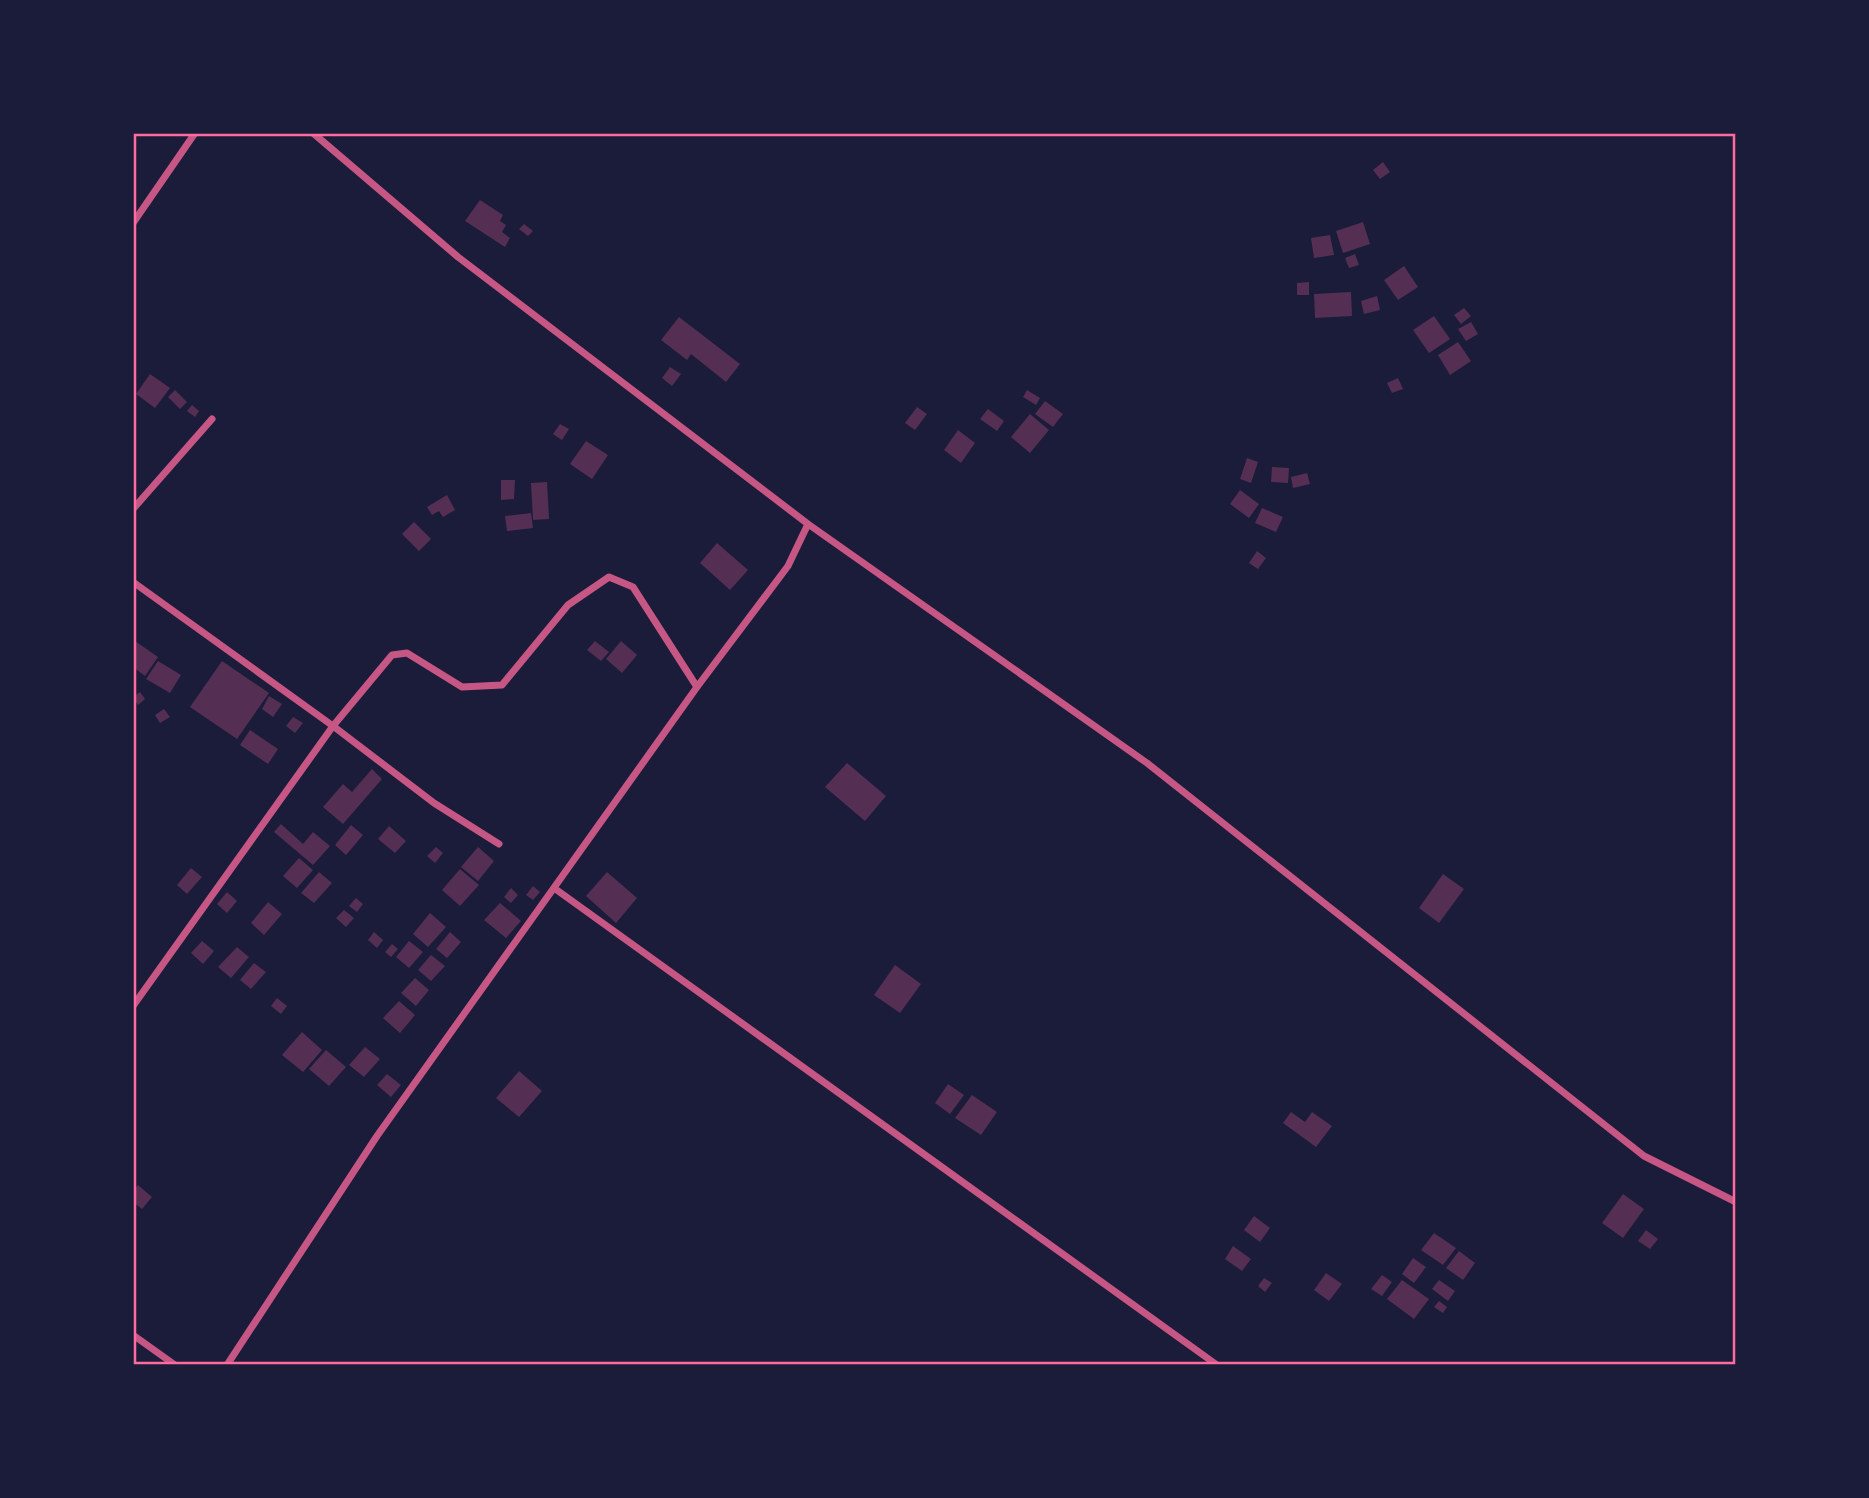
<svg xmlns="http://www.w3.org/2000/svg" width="1869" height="1498" font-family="Commissioner,sans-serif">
<rect width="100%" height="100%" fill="#1b1b3a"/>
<path fill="#542f53" d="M 1383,162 L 1390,172 L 1380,179 L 1373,170 Z
M 480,200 L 503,215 L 500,221 L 506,225 L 502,232 L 510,238 L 505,247 L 465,221 Z
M 1363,222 L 1370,244 L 1343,253 L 1336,231 Z
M 524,224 L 533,231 L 528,236 L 519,229 Z
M 1330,235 L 1334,255 L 1314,258 L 1311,238 Z
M 1355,254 L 1359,265 L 1349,268 L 1345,258 Z
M 1404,266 L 1418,287 L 1398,300 L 1384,280 Z
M 1309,282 L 1309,295 L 1297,295 L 1297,283 Z
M 1351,292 L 1352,316 L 1315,318 L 1314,294 Z
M 1377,296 L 1380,310 L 1364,314 L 1361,301 Z
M 1464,308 L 1471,316 L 1461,324 L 1454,315 Z
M 1434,316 L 1450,339 L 1429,353 L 1413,330 Z
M 679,317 L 740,364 L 726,382 L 691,354 L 687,360 L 661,340 Z
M 1471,322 L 1478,334 L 1466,341 L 1458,329 Z
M 1458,342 L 1471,361 L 1450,375 L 1438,355 Z
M 670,367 L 681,374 L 672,386 L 662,378 Z
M 150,374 L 170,388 L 155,408 L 136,394 Z
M 1398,378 L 1403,389 L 1392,393 L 1387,383 Z
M 175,390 L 187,402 L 180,409 L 168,397 Z
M 1027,390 L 1040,398 L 1036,405 L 1023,397 Z
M 1045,401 L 1063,414 L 1053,427 L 1035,414 Z
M 192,405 L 199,411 L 195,417 L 187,411 Z
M 917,407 L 927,414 L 915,430 L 905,423 Z
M 988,409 L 1004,421 L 997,431 L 980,419 Z
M 1030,414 L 1049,430 L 1030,453 L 1011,437 Z
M 560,424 L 569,429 L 562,440 L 553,434 Z
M 958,430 L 975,443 L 961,463 L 944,450 Z
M 586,441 L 608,455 L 592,479 L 570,464 Z
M 1247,458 L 1258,462 L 1251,483 L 1240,479 Z
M 1272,467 L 1289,468 L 1288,483 L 1271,482 Z
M 1307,473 L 1310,484 L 1293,488 L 1291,477 Z
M 501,480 L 515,480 L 514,499 L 501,500 Z
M 547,482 L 549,519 L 533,520 L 531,483 Z
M 1240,490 L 1259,504 L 1249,518 L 1230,504 Z
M 447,495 L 455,510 L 443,517 L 439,511 L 432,515 L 427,507 Z
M 1262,508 L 1283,517 L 1276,532 L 1255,523 Z
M 531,513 L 533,528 L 507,531 L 505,516 Z
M 414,522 L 431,539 L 419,551 L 402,534 Z
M 717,543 L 748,570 L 730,590 L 700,563 Z
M 1257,551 L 1266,558 L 1258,569 L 1249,563 Z
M 135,641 L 158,657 L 145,676 L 133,667 L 133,644 Z
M 595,641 L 609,652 L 601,661 L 587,650 Z
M 621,641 L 637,655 L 622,673 L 606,659 Z
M 158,661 L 181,675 L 170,693 L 146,679 Z
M 222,661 L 269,693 L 237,739 L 190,707 Z
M 140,692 L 145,699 L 138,705 L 133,697 Z
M 269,696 L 282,704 L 273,717 L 262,709 Z
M 164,709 L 170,717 L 160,723 L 155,715 Z
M 293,717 L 303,723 L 295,733 L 286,726 Z
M 250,730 L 278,749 L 268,764 L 240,745 Z
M 847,763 L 886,796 L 865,821 L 825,787 Z
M 372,769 L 382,779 L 343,824 L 323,807 L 343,784 L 352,792 Z
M 281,824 L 303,844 L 313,832 L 330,846 L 313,865 L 274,832 Z
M 351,825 L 363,835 L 346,855 L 335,845 Z
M 389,826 L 406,841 L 395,853 L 378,839 Z
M 436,847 L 443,853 L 435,863 L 427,856 Z
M 478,847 L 494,861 L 478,881 L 461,867 Z
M 299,858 L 313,870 L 297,888 L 283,876 Z
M 191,868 L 202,877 L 187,894 L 177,885 Z
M 460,869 L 479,885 L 460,906 L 442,890 Z
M 319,872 L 332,883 L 314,903 L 301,893 Z
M 607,872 L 637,898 L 616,923 L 586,896 Z
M 1443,874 L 1464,889 L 1439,923 L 1419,908 Z
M 533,886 L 540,892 L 533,900 L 526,895 Z
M 511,888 L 518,895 L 511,903 L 504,897 Z
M 227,892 L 237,901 L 227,913 L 217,904 Z
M 356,898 L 363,904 L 357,912 L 349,906 Z
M 268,902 L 282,914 L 264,935 L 251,923 Z
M 500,903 L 521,921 L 506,938 L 484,920 Z
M 344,910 L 354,918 L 346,927 L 336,918 Z
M 430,913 L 446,927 L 428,947 L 413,934 Z
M 374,932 L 383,940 L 377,948 L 368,940 Z
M 450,932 L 461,942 L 447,958 L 436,949 Z
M 202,941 L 214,951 L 203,964 L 191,953 Z
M 409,941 L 423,952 L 409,968 L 396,957 Z
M 392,944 L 398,949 L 391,957 L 385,952 Z
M 237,947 L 249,957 L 231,978 L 218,967 Z
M 431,955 L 445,966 L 431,981 L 418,970 Z
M 254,963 L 266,972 L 251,989 L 240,980 Z
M 895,965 L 921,984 L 900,1013 L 874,995 Z
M 415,978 L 429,990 L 416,1006 L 401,993 Z
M 277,998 L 287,1006 L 281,1014 L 271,1006 Z
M 399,1001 L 415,1015 L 400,1033 L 383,1018 Z
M 302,1032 L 322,1050 L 303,1072 L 282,1055 Z
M 365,1047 L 380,1059 L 364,1077 L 349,1065 Z
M 326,1050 L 346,1067 L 329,1086 L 309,1069 Z
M 519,1071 L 542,1091 L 519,1117 L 496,1098 Z
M 387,1074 L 401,1085 L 391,1097 L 377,1085 Z
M 948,1084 L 964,1095 L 950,1114 L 935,1103 Z
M 972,1095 L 997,1112 L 981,1135 L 955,1118 Z
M 1291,1112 L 1305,1122 L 1312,1112 L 1332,1126 L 1316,1147 L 1283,1123 Z
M 138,1185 L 152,1197 L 142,1209 L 133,1202 L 133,1191 Z
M 1623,1194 L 1644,1209 L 1623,1238 L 1602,1223 Z
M 1254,1216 L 1270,1228 L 1260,1242 L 1244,1230 Z
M 1646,1230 L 1658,1239 L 1650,1249 L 1638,1241 Z
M 1434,1233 L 1456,1248 L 1443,1265 L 1421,1250 Z
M 1233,1246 L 1251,1259 L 1242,1271 L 1225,1259 Z
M 1459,1251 L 1475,1263 L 1463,1280 L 1446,1268 Z
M 1413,1258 L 1426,1267 L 1414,1283 L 1402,1274 Z
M 1326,1273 L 1342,1284 L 1329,1301 L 1314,1290 Z
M 1382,1275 L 1392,1282 L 1382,1296 L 1371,1289 Z
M 1264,1278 L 1272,1283 L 1265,1292 L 1258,1286 Z
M 1402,1280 L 1429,1299 L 1414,1319 L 1387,1299 Z
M 1439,1280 L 1455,1291 L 1448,1301 L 1432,1289 Z
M 1439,1301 L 1447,1307 L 1443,1313 L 1434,1307 Z"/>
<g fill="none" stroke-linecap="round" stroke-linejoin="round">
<path stroke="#c65784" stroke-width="7" d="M 313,133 L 458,257 L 808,524 L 1147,763 L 1644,1156 L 1736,1202
M 133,223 L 195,133
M 133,509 L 212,419
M 133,582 L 333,726 L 434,803 L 499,844
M 554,888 L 1217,1365
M 133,1006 L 333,726 L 392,655 L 407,653 L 462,687 L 502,685 L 568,605 L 609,577 L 633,587 L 697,687
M 133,1335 L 175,1365
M 227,1365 L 377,1136 L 697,687 L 788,566 L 808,524"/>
</g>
<rect width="1869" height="1498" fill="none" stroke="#1b1b3a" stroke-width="270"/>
<rect x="135" y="135" width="1599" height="1228" fill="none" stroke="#ff6b9d" stroke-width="2.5"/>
</svg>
